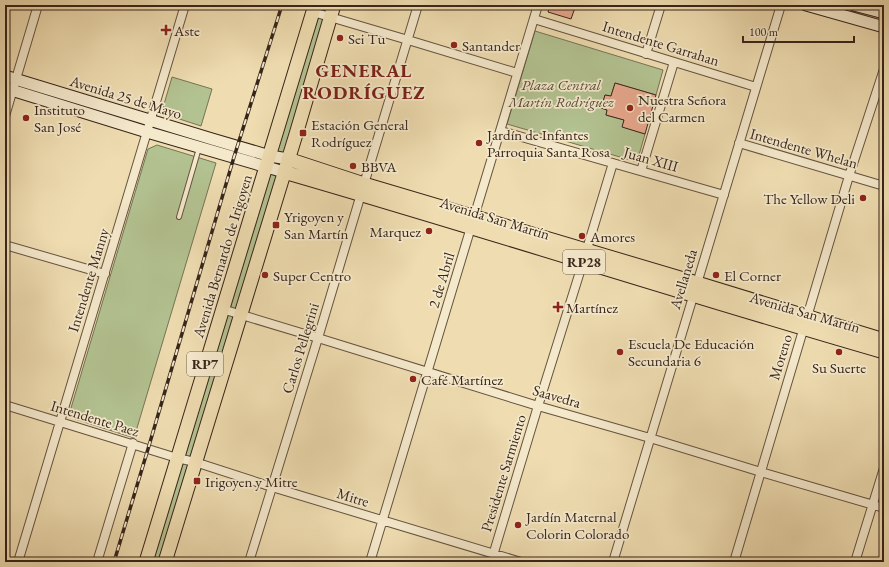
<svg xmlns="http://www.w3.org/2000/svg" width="889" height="567" font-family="'EB Garamond',serif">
<rect width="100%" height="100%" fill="#efddb1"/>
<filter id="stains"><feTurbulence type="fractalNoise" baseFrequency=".005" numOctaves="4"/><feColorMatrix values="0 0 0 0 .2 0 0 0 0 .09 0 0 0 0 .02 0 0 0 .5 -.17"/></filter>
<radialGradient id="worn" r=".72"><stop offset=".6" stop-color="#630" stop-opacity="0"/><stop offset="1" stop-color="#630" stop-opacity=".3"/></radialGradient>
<path fill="#b3c291" stroke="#757456" d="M 315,5 L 334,5 L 165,562 L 146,562 Z
M 535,31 L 663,70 L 656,95 L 615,83 L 611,96 L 605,95 L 602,108 L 607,110 L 606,115 L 624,120 L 623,127 L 645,134 L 637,162 L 507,124 Z
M 172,77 L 212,89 L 201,126 L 164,114 L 162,111 Z
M 157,145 L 216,163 L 134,438 L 75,419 L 71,408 L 148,149 Z"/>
<path fill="#e8a88e" stroke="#37251a" d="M 550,5 L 576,5 L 571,19 L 548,12 Z
M 615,83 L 656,95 L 645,134 L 622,127 L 624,120 L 606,115 L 607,110 L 601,108 L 605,95 L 611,96 Z"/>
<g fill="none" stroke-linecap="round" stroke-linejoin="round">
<g stroke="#655340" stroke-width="6">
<path id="service" d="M 179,217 L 199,148"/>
</g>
<g stroke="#655340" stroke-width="10">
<path id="minor" d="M 313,12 L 408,40 L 517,73
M 534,19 L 756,87
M 646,54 L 661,5
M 5,116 L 38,5
M 501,131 L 724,195
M 739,143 L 884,186
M 641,171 L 674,62
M 5,245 L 105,274
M 222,309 L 318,338 L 538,406 L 650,438 L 761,472 L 884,508
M 5,405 L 177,458 L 195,462 L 272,487 L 521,562
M 18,562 L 185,5
M 97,562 L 133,443
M 249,562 L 318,338 L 364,184 L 418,5
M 370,562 L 538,5
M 491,562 L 538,406 L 583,262 L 613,163
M 613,562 L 781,5
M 734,562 L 849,176 L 884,69
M 855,562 L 884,468"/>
</g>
<g stroke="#37251a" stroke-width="13">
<path id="secondary" d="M 806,5 L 884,27
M 854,5 L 884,13
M 5,76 L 212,139 L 270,156 L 288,159
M 5,88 L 147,132 L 284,172"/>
</g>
<g stroke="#37251a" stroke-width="15">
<path id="primary" d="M 288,159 L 364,184 L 697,283 L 884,340
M 284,172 C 485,230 683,294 884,352
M 146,562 L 315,5
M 165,562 L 297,131 L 334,5"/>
</g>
<use href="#service" stroke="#f5e9cc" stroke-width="4"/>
<use href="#minor" stroke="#f5e9cc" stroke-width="8"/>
<use href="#secondary" stroke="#f5e9cc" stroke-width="11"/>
<use href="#primary" stroke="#efddb1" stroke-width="13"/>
<g stroke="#37251a" stroke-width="3.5">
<path id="rail" d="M 114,562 L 148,449 L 234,157 L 282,5"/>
</g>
<use href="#rail" stroke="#f5e9cc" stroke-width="2" stroke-dasharray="6" stroke-linecap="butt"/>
</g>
<g fill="#8f2418" stroke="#f5e9cc" stroke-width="1.5">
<path d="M164 24h4v4h4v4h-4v4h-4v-4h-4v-4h4z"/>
<circle cx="340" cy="38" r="4"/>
<circle cx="454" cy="45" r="4"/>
<circle cx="630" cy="108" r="4"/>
<circle cx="26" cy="118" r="4"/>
<rect x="299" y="129" width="8" height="8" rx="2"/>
<circle cx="479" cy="143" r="4"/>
<circle cx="353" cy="166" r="4"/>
<circle cx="863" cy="198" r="4"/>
<rect x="272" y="221" width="8" height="8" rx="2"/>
<circle cx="429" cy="231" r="4"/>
<circle cx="582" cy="236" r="4"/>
<circle cx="265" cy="275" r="4"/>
<circle cx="716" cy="275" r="4"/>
<path d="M556 301h4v4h4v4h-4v4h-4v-4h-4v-4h4z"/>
<circle cx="620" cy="352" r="4"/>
<circle cx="839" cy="352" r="4"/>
<circle cx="413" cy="379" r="4"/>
<rect x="193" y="477" width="8" height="8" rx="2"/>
<circle cx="518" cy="525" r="4"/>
</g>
<g text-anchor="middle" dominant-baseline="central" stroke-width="3.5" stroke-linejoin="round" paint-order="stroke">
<g fill="#f5e9cc" stroke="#70604f" stroke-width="1">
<rect x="563" y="250" width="42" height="24" rx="3"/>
<rect x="187" y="352" width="36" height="24" rx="3"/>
</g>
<g font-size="14" font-weight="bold" fill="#37251a">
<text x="584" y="262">RP28</text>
<text x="205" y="364">RP7</text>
</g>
<g font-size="15" fill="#37251a" stroke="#f5e9cc" text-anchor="start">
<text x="174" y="30">Aste</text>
<text x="348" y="38">Sei Tu</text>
<text x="462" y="45">Santander</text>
<text x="638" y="99">Nuestra Señora<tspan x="638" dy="17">del Carmen</tspan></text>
<text x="34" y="109">Instituto<tspan x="34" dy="17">San José</tspan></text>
<text x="311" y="124">Estación General<tspan x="311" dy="17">Rodríguez</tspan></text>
<text x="487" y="134">Jardín de Infantes<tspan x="487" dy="17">Parroquia Santa Rosa</tspan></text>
<text x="361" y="166">BBVA</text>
<text x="855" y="198" text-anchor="end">The Yellow Deli</text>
<text x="284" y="216">Yrigoyen y<tspan x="284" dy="17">San Martín</tspan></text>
<text x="421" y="231" text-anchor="end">Marquez</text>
<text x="590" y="236">Amores</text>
<text x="273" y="275">Super Centro</text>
<text x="724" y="275">El Corner</text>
<text x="566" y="307">Martínez</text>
<text x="628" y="343">Escuela De Educación<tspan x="628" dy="17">Secundaria 6</tspan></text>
<text x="839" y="367" text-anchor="middle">Su Suerte</text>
<text x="421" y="379">Café Martínez</text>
<text x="205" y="481">Irigoyen y Mitre</text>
<text x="526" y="516">Jardín Maternal<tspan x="526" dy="17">Colorin Colorado</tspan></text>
</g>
<g font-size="15" fill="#37251a" stroke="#f5e9cc">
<text transform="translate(661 43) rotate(17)">Intendente Garrahan</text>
<text transform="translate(126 97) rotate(17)">Avenida 25 de Mayo</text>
<text transform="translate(804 148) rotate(16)">Intendente Whelan</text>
<text transform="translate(651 159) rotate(16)">Juan XIII</text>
<text transform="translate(495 218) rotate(17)">Avenida San Martín</text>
<text transform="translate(222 256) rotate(-73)">Avenida Bernardo de Irigoyen</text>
<text transform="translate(683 279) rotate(-73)">Avellaneda</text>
<text transform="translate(88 280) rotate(-73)">Intendente Manny</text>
<text transform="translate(441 280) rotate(-73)">2 de Abril</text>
<text transform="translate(805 312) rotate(16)">Avenida San Martín</text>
<text transform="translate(300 348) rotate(-73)">Carlos Pellegrini</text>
<text transform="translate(780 357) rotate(-73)">Moreno</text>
<text transform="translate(557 396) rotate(16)">Saavedra</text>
<text transform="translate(95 418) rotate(17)">Intendente Paez</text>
<text transform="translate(503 473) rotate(-73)">Presidente Sarmiento</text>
<text transform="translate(353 497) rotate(17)">Mitre</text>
</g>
<g font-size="15" font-style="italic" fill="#564c38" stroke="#f5e9cc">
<text x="561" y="84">Plaza Central<tspan x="561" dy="17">Martín Rodríguez</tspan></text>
</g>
<g font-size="19" font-weight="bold" letter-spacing="1" fill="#7a1f14" stroke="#f5e9cc">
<text x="364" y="70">GENERAL<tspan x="364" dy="22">RODRÍGUEZ</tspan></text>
</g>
</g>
<rect width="889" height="567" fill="none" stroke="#efddb1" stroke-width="20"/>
<rect x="6" y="6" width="877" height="555" fill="none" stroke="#37251a" stroke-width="2"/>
<rect x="10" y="10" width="869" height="547" fill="none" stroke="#37251a"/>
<path d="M743 36v6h111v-6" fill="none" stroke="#37251a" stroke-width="2"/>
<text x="749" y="36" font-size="12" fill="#37251a" stroke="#f5e9cc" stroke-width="3" paint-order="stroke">100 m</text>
<rect width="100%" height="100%" filter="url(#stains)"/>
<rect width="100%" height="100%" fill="url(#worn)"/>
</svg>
